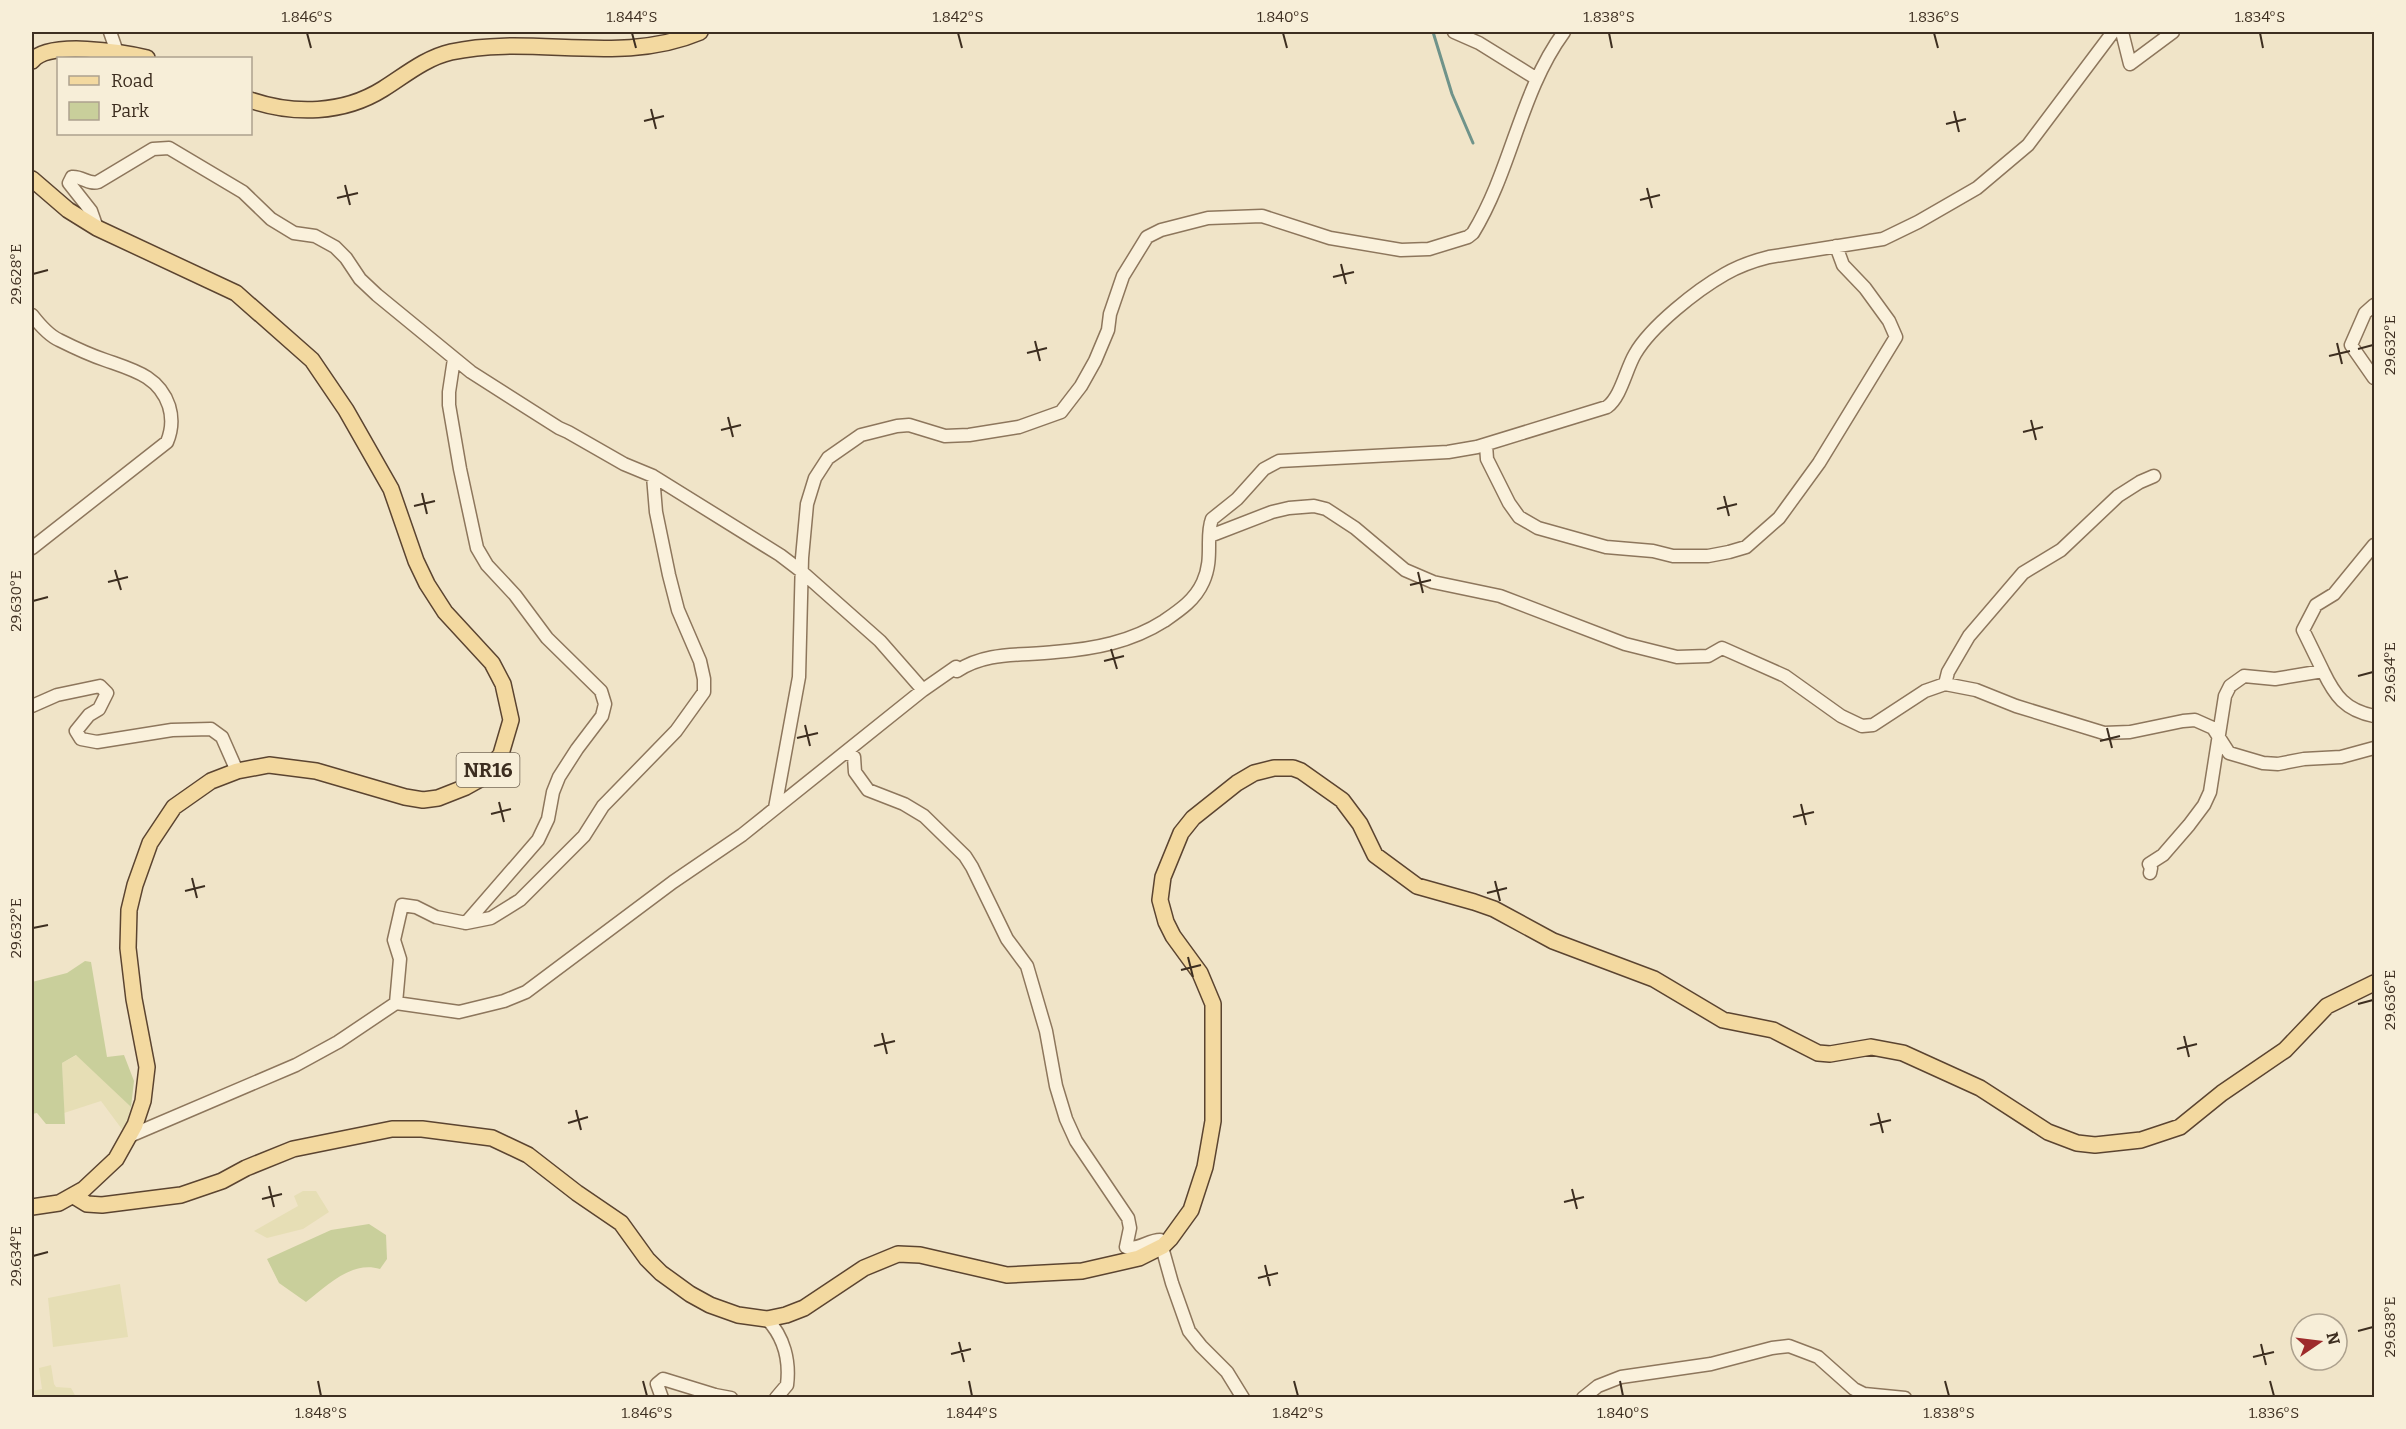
<svg xmlns="http://www.w3.org/2000/svg" width="2406" height="1429" font-family="Bitter,serif">
<rect width="100%" height="100%" fill="#f0e4c8"/>
<path fill="#e6deb5" d="M 77,1055 L 131,1107 L 124,1132 L 101,1101 L 64,1113 L 62,1063 Z
M 303,1191 L 316,1191 L 329,1212 L 303,1229 L 267,1238 L 254,1231 L 298,1206 L 294,1196 Z
M 120,1284 L 128,1337 L 53,1347 L 48,1298 Z
M 51,1365 L 54,1384 L 56,1387 L 71,1388 L 76,1397 L 32,1397 L 32,1391 L 42,1389 L 39,1368 Z"/>
<path fill="#c9cf9b" d="M 85,961 L 91,962 L 107,1057 L 124,1055 L 134,1081 L 131,1107 L 76,1055 L 62,1063 L 65,1124 L 46,1124 L 37,1113 L 32,1114 L 32,982 L 67,973 Z
M 369,1224 L 386,1235 L 387,1259 L 380,1269 C 352,1260 327,1286 306,1302 L 279,1283 L 267,1259 L 331,1230 Z"/>
<g fill="none" stroke-linecap="round" stroke-linejoin="round">
<path stroke="#6f938a" stroke-width="3" d="M 1433,32 L 1452,94 L 1473,143"/>
<g stroke="#8d765c" stroke-width="15">
<path id="minor" d="M 110,32 L 117,52
M 1454,32 L 1479,43 L 1537,79
M 2122,32 L 2130,64 L 2173,32
M 97,228 L 91,211 L 69,183 L 72,177 C 82,176 89,185 98,182 L 153,149 L 169,148 L 243,192 L 271,219 L 294,233 L 315,236 L 335,247 L 346,258 L 360,279 L 377,295 L 471,372 L 559,428 L 568,432 L 624,464 L 653,476 L 780,555 L 801,571 L 880,641 L 923,690
M 2374,305 L 2365,313 L 2351,345 L 2374,378
M 32,315 C 39,324 48,335 59,340 C 73,347 90,355 105,360 C 133,370 159,376 169,406 C 173,419 172,430 167,442 L 32,548
M 454,359 L 449,392 L 449,405 L 460,469 L 477,548 L 487,565 L 515,595 L 547,638 L 601,691 L 605,704 L 602,716 L 577,749 L 559,777 L 553,792 L 548,819 L 538,840 L 466,923
M 1486,445 L 1487,459 L 1509,503 L 1519,517 L 1538,528 L 1606,547 L 1653,551 L 1673,556 L 1708,556 L 1729,552 L 1746,547 L 1779,518 L 1819,463 L 1896,337 L 1889,321 L 1865,288 L 1843,265 L 1836,246
M 1210,536 L 1272,512 L 1289,508 L 1314,506 L 1326,509 L 1355,528 L 1405,570 L 1433,582 L 1500,596 L 1625,644 L 1677,657 L 1708,656 L 1722,648 L 1785,676 L 1841,716 L 1862,726 L 1873,725 L 1925,691 L 1945,684 L 1976,690 L 2016,706 L 2104,733 L 2130,732 L 2183,721 L 2195,720 L 2213,728 L 2229,753 L 2263,763 L 2278,764 L 2304,759 L 2341,757 L 2374,748
M 2323,671 L 2303,630 L 2316,605 L 2334,594 L 2374,545
M 1945,684 L 1948,672 L 1969,636 L 2023,573 L 2061,550 L 2118,496 L 2140,482 L 2154,476
M 32,706 L 57,695 L 100,686 L 107,693 L 99,709 L 89,715 L 76,731 L 81,739 L 97,742 L 172,730 L 211,729 L 222,737 L 237,771
M 846,752 L 854,757 L 855,772 L 868,790 L 904,804 L 924,816 L 965,856 L 972,867 L 1007,939 L 1027,966 L 1046,1031 L 1056,1086 L 1066,1119 L 1076,1141 L 1128,1218 L 1130,1228 L 1126,1247 C 1138,1251 1148,1240 1160,1240 L 1172,1283 L 1189,1331 L 1201,1346 L 1227,1372 L 1243,1398
M 775,808 L 799,677 L 802,558 L 807,504 L 815,478 L 828,458 L 861,435 L 897,426 L 909,425 L 945,436 L 969,435 L 1019,427 L 1061,412 L 1081,386 L 1095,361 L 1108,330 L 1110,314 L 1123,276 L 1147,237 L 1161,230 L 1208,218 L 1262,216 L 1330,238 L 1401,250 L 1429,249 L 1468,237 L 1473,233 C 1512,169 1520,92 1564,32
M 2150,873 L 2151,868 L 2149,864 L 2163,855 L 2189,825 L 2204,805 L 2210,792 L 2225,696 L 2230,686 L 2244,676 L 2275,679 L 2323,671 C 2335,696 2345,710 2374,716
M 396,1003 L 400,959 L 394,940 L 402,905 L 416,907 L 436,917 L 466,923 L 491,918 L 520,900 L 584,836 L 603,806 L 676,731 L 704,692 L 704,679 L 700,661 L 678,610 L 669,575 L 656,512 L 653,476
M 132,1135 L 296,1065 L 338,1042 L 396,1003 L 459,1012 L 504,1001 L 526,992 L 673,882 L 742,835 L 923,690 L 956,667 L 957,671 C 987,651 1021,656 1055,652 C 1094,649 1131,642 1164,621 C 1180,610 1195,600 1203,582 C 1214,558 1205,537 1212,519 L 1237,499 L 1264,469 L 1279,461 L 1448,452 L 1477,447 L 1607,407 C 1621,397 1626,369 1635,354 C 1651,326 1697,290 1725,274 C 1739,266 1753,261 1769,257 L 1883,239 L 1918,222 L 1977,188 L 2028,145 L 2113,32
M 767,1319 C 784,1337 790,1361 787,1385 L 776,1398
M 662,1398 L 657,1384 L 663,1379 L 715,1395 L 731,1398
M 1583,1398 L 1598,1386 L 1621,1377 L 1711,1364 L 1772,1348 L 1789,1346 L 1818,1357 L 1854,1389 L 1864,1394 L 1905,1398"/>
</g>
<g stroke="#5b4430" stroke-width="18">
<path id="major" d="M 32,61 C 49,40 123,52 147,58
M 250,100 C 294,115 343,114 383,89 C 404,76 425,58 451,52 C 533,34 620,66 700,32
M 32,179 L 68,210 L 97,228 L 236,293 L 312,360 L 346,410 L 391,489 L 416,561 L 427,584 L 445,612 L 492,663 L 503,684 L 511,720 L 501,754 L 484,777 L 466,787 L 438,798 L 423,800 L 405,797 L 316,771 L 269,765 L 237,771 L 211,781 L 174,807 L 150,843 L 135,885 L 129,910 L 128,948 L 134,999 L 147,1067 L 143,1101 L 135,1125 L 116,1159 L 84,1189 L 59,1203 L 32,1207
M 74,1196 L 87,1204 L 102,1205 L 181,1195 L 222,1181 L 246,1168 L 293,1149 L 392,1129 L 422,1129 L 492,1138 L 528,1155 L 577,1193 L 621,1223 L 647,1259 L 661,1273 L 690,1294 L 710,1305 L 738,1315 L 767,1319 L 786,1315 L 804,1308 L 864,1268 L 898,1254 L 920,1255 L 1007,1275 L 1082,1271 L 1139,1258 L 1163,1246 L 1170,1239 L 1191,1210 L 1205,1167 L 1213,1121 L 1213,1004 L 1200,973 L 1173,936 L 1166,922 L 1160,900 L 1163,877 L 1181,833 L 1193,818 L 1237,783 L 1254,773 L 1274,768 L 1293,768 L 1301,771 L 1342,800 L 1360,824 L 1375,855 L 1417,886 L 1474,902 L 1494,909 L 1553,941 L 1654,979 L 1723,1020 L 1773,1030 L 1818,1053 L 1830,1054 L 1871,1047 L 1903,1053 L 1980,1088 L 2048,1132 L 2077,1143 L 2095,1145 L 2141,1140 L 2180,1127 L 2222,1093 L 2285,1050 L 2327,1006 L 2374,983"/>
</g>
<use href="#minor" stroke="#faf1dc" stroke-width="12"/>
<use href="#major" stroke="#f3d9a0" stroke-width="15"/>
</g>
<path fill="none" stroke="#3d2e20" stroke-width="2" d="M 307,33 L 311,48M 632,33 L 636,48M 958,33 L 962,48M 1283,33 L 1287,48M 1609,33 L 1612,48M 1934,33 L 1938,48M 2260,33 L 2263,48M 651,109 L 656,129M 1954,111 L 1959,132M 644,121 L 664,116M 1946,124 L 1966,119M 345,185 L 350,205M 1647,188 L 1652,208M 337,198 L 358,193M 1640,200 L 1660,195M 1341,264 L 1346,284M 33,274 L 48,270M 1333,277 L 1354,272M 1035,341 L 1040,361M 2337,343 L 2342,364M 2358,349 L 2373,345M 1027,353 L 1047,348M 2329,356 L 2350,351M 728,417 L 733,437M 2031,420 L 2036,440M 721,430 L 741,425M 2023,432 L 2043,427M 422,493 L 427,514M 1724,496 L 1729,516M 414,506 L 435,501M 1717,509 L 1737,504M 115,570 L 121,590M 1418,572 L 1423,593M 108,582 L 128,577M 1410,585 L 1431,580M 33,601 L 48,597M 1111,649 L 1117,669M 1104,661 L 1124,656M 2358,676 L 2373,672M 805,725 L 810,746M 2107,728 L 2112,748M 797,738 L 818,733M 2100,741 L 2120,736M 499,802 L 504,822M 1801,804 L 1806,825M 491,814 L 511,809M 1793,817 L 1814,812M 192,878 L 197,898M 1495,881 L 1500,901M 185,891 L 205,886M 1487,893 L 1507,888M 33,928 L 48,925M 1188,957 L 1193,977M 1181,970 L 1201,965M 2358,1004 L 2373,1000M 882,1033 L 887,1054M 2184,1036 L 2189,1057M 874,1046 L 895,1041M 2177,1049 L 2197,1044M 576,1110 L 581,1130M 1878,1113 L 1883,1133M 568,1123 L 588,1117M 1870,1125 L 1891,1120M 269,1186 L 274,1207M 1572,1189 L 1577,1209M 262,1199 L 282,1194M 1564,1202 L 1584,1197M 33,1256 L 48,1252M 1265,1265 L 1270,1286M 1258,1278 L 1278,1273M 2358,1331 L 2373,1327M 959,1342 L 964,1362M 2261,1344 L 2266,1365M 951,1354 L 971,1349M 2253,1357 L 2274,1352M 318,1381 L 321,1396M 643,1381 L 647,1396M 969,1381 L 972,1396M 1294,1381 L 1298,1396M 1620,1381 L 1623,1396M 1945,1381 L 1949,1396M 2270,1381 L 2274,1396"/>
<g text-anchor="middle" dominant-baseline="central" stroke-width="4.5" stroke-linejoin="round" paint-order="stroke">
<rect fill="#f7eed8" stroke="#756857" stroke-width="1.5" x="456.5" y="753" width="63" height="34" rx="4.5"/>
<g font-size="20" font-weight="bold" fill="#3d2e20">
<text x="488" y="770">NR16</text>
</g>
</g>
<rect width="2406" height="1429" fill="none" stroke="#f7eed8" stroke-width="66"/>
<rect x="57" y="57" width="195" height="78" fill="#f7eed8" stroke="#ada18e" stroke-width="1.5"/>
<rect x="69" y="76" width="30" height="9" fill="#f3d9a0" stroke="#ada18e" stroke-width="1.5"/>
<text x="111" y="87" font-size="18" fill="#3d2e20">Road</text>
<rect x="69" y="102" width="30" height="18" fill="#c9cf9b" stroke="#ada18e" stroke-width="1.5"/>
<text x="111" y="117" font-size="18" fill="#3d2e20">Park</text>
<g transform="translate(2319 1342) rotate(76)"><circle r="28" fill="#f7eed8" stroke="#ada18e" stroke-width="1.5"/>
<path d="M0-4.5L10 22L0 15L-10 22Z" fill="#9e2a2b"/>
<text y="-9" font-size="16" font-weight="bold" text-anchor="middle" fill="#3d2e20">N</text>
</g>
<rect x="33" y="33" width="2340" height="1363" fill="none" stroke="#3d2e20" stroke-width="2"/>
<g font-size="15" text-anchor="middle" fill="#3d2e20">
<text x="307" y="22">1.846°S</text>
<text x="632" y="22">1.844°S</text>
<text x="958" y="22">1.842°S</text>
<text x="1283" y="22">1.840°S</text>
<text x="1609" y="22">1.838°S</text>
<text x="1934" y="22">1.836°S</text>
<text x="2260" y="22">1.834°S</text>
<text transform="translate(16 274) rotate(-90)" y="5">29.628°E</text>
<text transform="translate(2390 345) rotate(-90)" y="5">29.632°E</text>
<text transform="translate(16 601) rotate(-90)" y="5">29.630°E</text>
<text transform="translate(2390 672) rotate(-90)" y="5">29.634°E</text>
<text transform="translate(16 928) rotate(-90)" y="5">29.632°E</text>
<text transform="translate(2390 1000) rotate(-90)" y="5">29.636°E</text>
<text transform="translate(16 1256) rotate(-90)" y="5">29.634°E</text>
<text transform="translate(2390 1327) rotate(-90)" y="5">29.638°E</text>
<text x="321" y="1418">1.848°S</text>
<text x="647" y="1418">1.846°S</text>
<text x="972" y="1418">1.844°S</text>
<text x="1298" y="1418">1.842°S</text>
<text x="1623" y="1418">1.840°S</text>
<text x="1949" y="1418">1.838°S</text>
<text x="2274" y="1418">1.836°S</text>
</g>
</svg>
